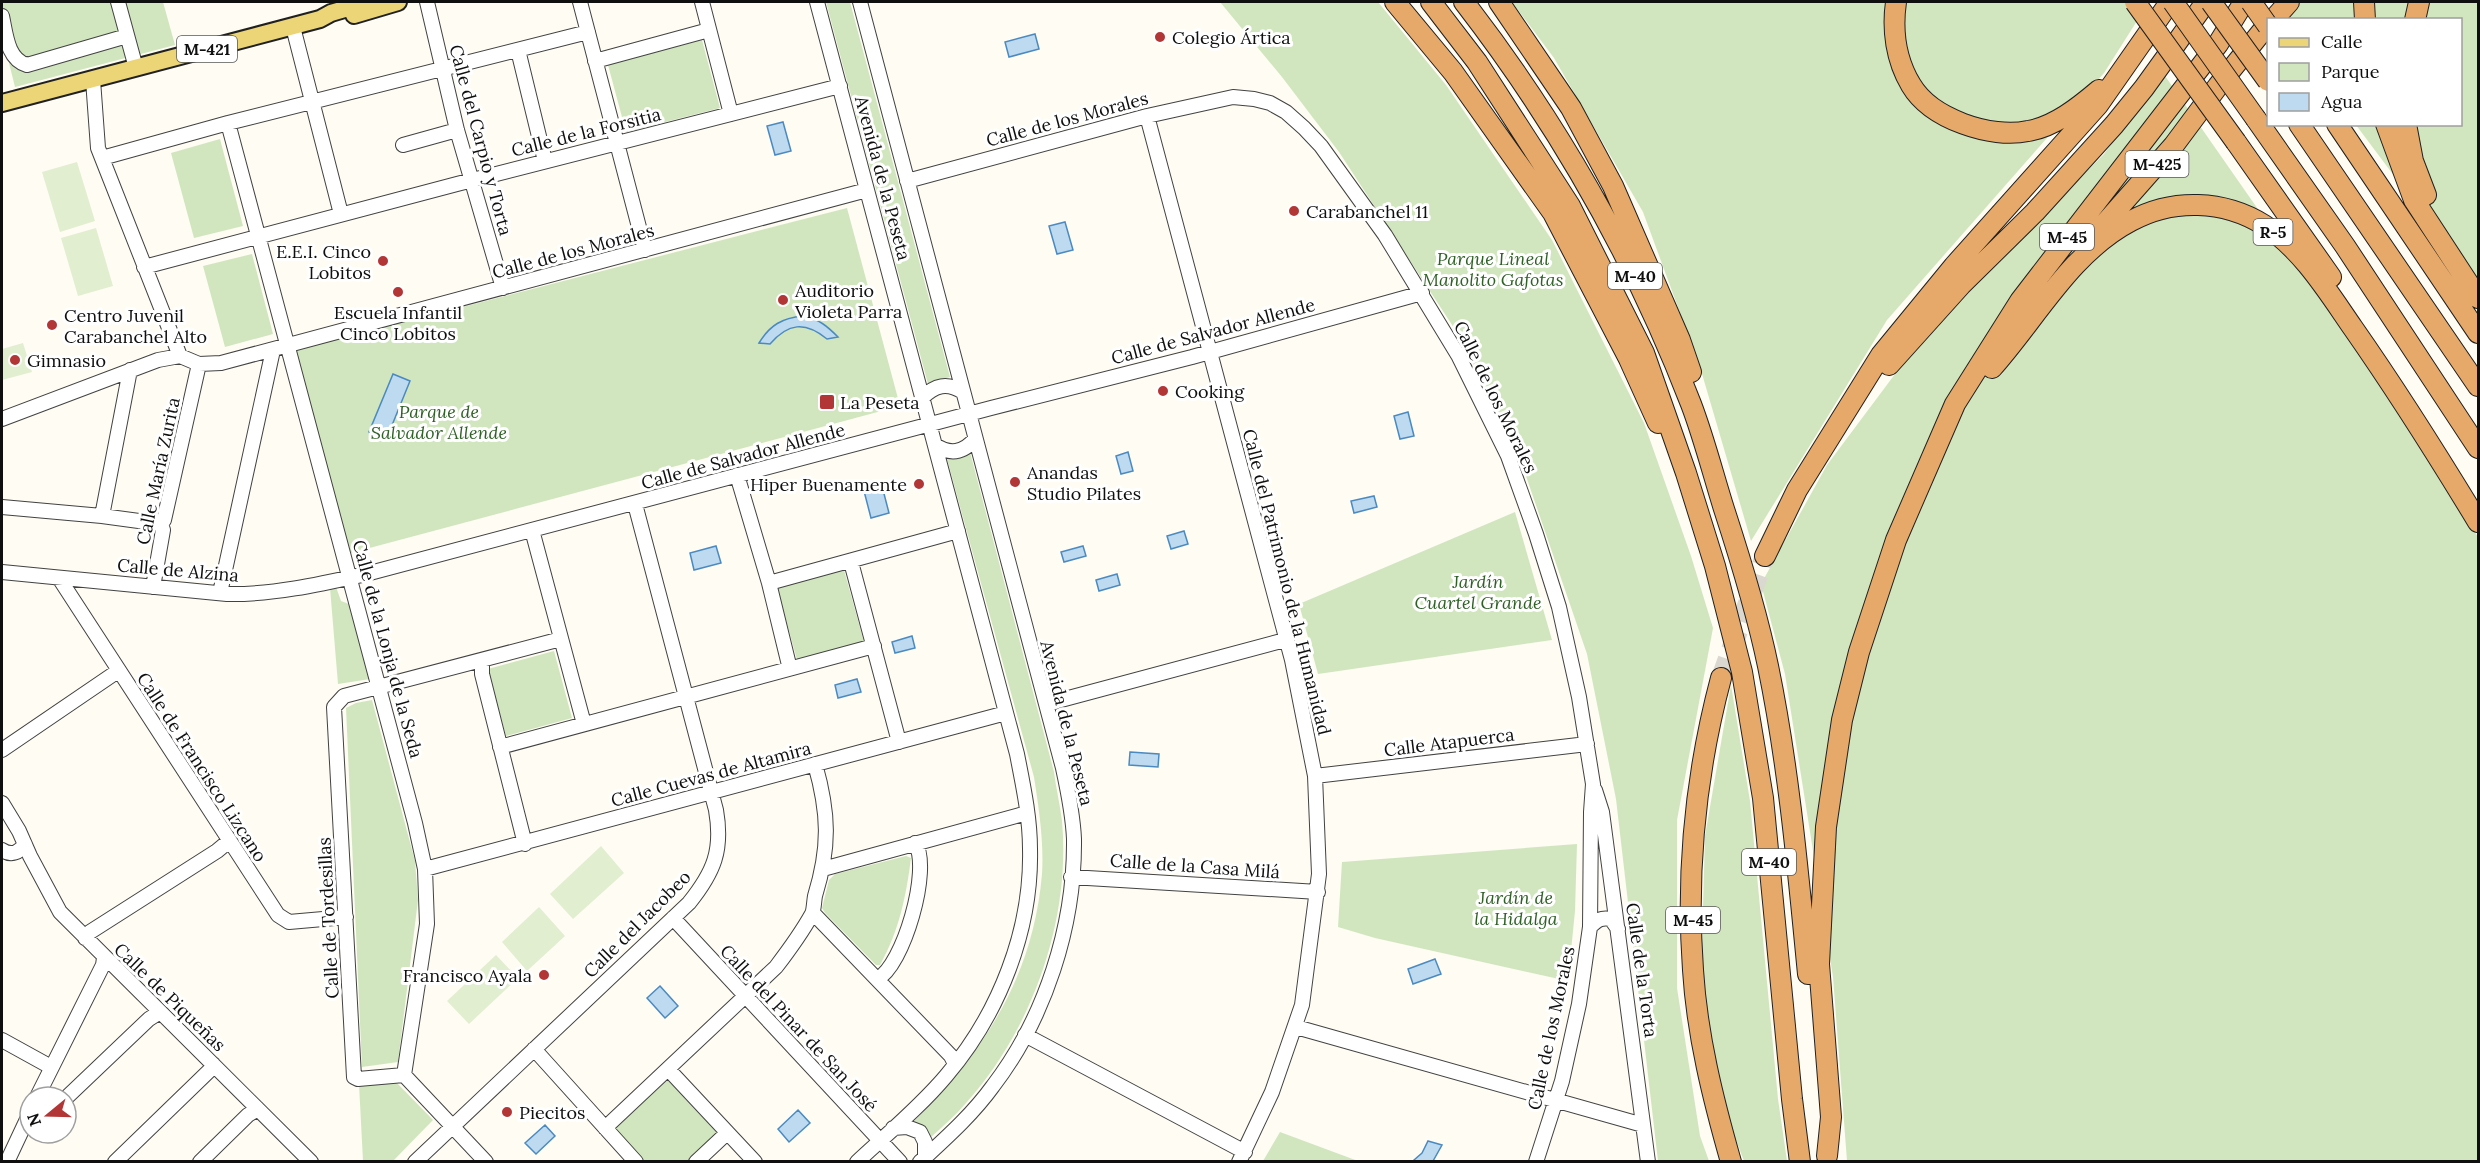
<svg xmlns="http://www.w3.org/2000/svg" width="2480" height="1163" font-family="Lora,serif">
<rect width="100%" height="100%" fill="#fefcf3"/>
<path fill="#d1e6bf" d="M 2,2 L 163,2 L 175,45 L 15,87 L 2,35 Z
M 826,2 L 850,2 L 950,377 L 928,384 Z
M 1220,2 L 1378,2 L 1446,85 L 1552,240 L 1644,423 L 1691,556 L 1713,628 L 1677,820 L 1677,988 L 1700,1136 L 1709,1161 L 1658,1161 L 1616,799 L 1587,654 L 1526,476 L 1498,412 L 1458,334 L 1339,152 L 1282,77 Z
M 1512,2 L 2149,2 L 2104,73 L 1887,320 L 1751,541 L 1700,367 L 1643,212 L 1554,58 Z
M 2272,2 L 2478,2 L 2478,288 L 2356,125 L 2460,124 L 2460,20 L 2284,19 Z
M 702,40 L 720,108 L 626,132 L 608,65 Z
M 2163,73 L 2387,394 L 2478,537 L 2478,1161 L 1847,1161 L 1833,977 L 1785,674 L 1761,584 L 1827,465 L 1904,362 L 1993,266 L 2104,154 Z
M 220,139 L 243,226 L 194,238 L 171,153 Z
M 847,208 L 900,406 L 347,554 L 295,350 Z
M 252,254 L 273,334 L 225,347 L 203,266 Z
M 970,452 L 1054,772 C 1056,788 1060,805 1062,821 C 1071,920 1032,1030 966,1103 C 955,1116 942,1127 930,1138 L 923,1128 L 914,1121 C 985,1050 1033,977 1042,874 C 1044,842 1039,809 1034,777 L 947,459 L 960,458 Z
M 1515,512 L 1552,640 L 1318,674 L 1299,604 Z
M 844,570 L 864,642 L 797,660 L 777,587 Z
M 336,587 L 341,601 L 349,604 L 370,679 L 338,684 L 330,588 Z
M 554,651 L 572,718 L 506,736 L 488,669 Z
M 1731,685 L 1750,801 L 1778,1099 L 1787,1161 L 1744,1161 L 1726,1114 L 1701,980 L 1705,836 Z
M 372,700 L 415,861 L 418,900 L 398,1062 L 362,1067 L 346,708 L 356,703 Z
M 1577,844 L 1575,911 L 1568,981 L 1375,938 L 1338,927 L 1342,862 Z
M 906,856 L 911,858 C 906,897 899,931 880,965 L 876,965 L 825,913 L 822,908 L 829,880 L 835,874 Z
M 668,1069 L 727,1133 L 696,1161 L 636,1162 L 605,1128 Z
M 394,1080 L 433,1120 L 393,1161 L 363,1161 L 359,1084 Z
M 1280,1132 L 1358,1161 L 1263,1161 Z"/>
<path fill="#e2eed0" d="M 77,162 L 95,221 L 60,232 L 42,172 Z
M 96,228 L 113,286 L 78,296 L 61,238 Z
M 23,343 L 32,372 L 2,380 L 2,349 Z
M 601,846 L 624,873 L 573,919 L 550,894 Z
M 539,907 L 565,936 L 527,971 L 502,942 Z
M 496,955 L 518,978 L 469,1024 L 447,1001 Z"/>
<path fill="#bddaf0" stroke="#4b8ac0" stroke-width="1.5" d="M 1035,34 L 1039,49 L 1009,57 L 1005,42 Z
M 783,122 L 791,151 L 775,155 L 767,126 Z
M 1065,222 L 1073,250 L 1057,254 L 1049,226 Z
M 803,316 C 819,319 827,326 838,337 L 827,339 C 805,321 788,323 770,344 L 759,343 C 770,325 782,318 803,316 Z
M 393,374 L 410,381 L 386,440 L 369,432 Z
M 1408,412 L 1414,436 L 1400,439 L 1394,416 Z
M 1128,452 L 1133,471 L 1121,474 L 1116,456 Z
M 882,486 L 889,513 L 871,518 L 864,491 Z
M 1374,496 L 1377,507 L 1354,513 L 1351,501 Z
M 1184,531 L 1188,544 L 1171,549 L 1167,536 Z
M 716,546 L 721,563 L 694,570 L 690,553 Z
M 1083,546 L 1086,556 L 1064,562 L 1061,552 Z
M 1117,574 L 1120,585 L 1099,591 L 1096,580 Z
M 912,636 L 915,648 L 895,653 L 892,642 Z
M 857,679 L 861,692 L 838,698 L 835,685 Z
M 1130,752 L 1159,754 L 1158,767 L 1129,765 Z
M 1435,959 L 1441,974 L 1413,984 L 1408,969 Z
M 660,986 L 678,1006 L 665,1018 L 647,998 Z
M 798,1110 L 810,1123 L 789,1142 L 778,1129 Z
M 545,1125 L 555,1136 L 536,1154 L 525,1143 Z
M 1428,1141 L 1442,1145 L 1433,1161 L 1415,1161 L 1414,1160 L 1422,1153 Z"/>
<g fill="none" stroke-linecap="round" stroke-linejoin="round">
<path stroke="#dad8d1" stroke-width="20" stroke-dasharray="20 10" stroke-linecap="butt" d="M 1721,678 L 1765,556"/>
<g stroke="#424242" stroke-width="16">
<path id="minor" d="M 118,2 L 136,68
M 427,2 L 457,130 L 503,288
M 580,2 L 645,250
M 702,2 L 731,114
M 817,2 L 1017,754 C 1023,785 1030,817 1030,849 C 1032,930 999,1014 946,1076 C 920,1107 887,1134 857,1162
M 860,2 L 1063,768 C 1068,791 1073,815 1074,839 C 1075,926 1045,1018 993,1086 C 972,1115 946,1138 920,1162
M 2,16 C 6,34 7,59 27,65 L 127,36
M 293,27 L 341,214
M 518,50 L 545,161
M 595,61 L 709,30
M 93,80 L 98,148 L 180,356
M 1147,116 L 1292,660 L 1315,776 L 1319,874 L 1302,1005 L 1272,1092 L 1239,1162
M 228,123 L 415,823 L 425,869 L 427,924 L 404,1075
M 403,145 L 457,130
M 102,158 L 228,123 L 588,32
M 907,181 L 1147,116 L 1233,97 L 1254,99 L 1270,103 L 1286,112 L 1304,128 L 1321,146 L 1385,235 L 1458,355 L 1508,456 L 1536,534 L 1559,607 L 1579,697 L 1593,784 L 1591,812 L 1590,927 L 1579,1004 L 1562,1081 L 1536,1162
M 144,267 L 457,184 L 840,86
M 922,398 C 935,385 947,382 963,392
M 2,419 L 158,360 L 180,356 L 199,364 L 221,363 L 867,190
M 935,445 C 950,455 963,453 975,439
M 737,475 L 769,583 L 789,665 L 792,668
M 2,507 L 102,516 L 161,524
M 102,516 L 130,370
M 532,530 L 584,724
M 851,562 L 899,742
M 2,572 L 227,594 C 273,595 321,584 366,574 L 991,408 L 1192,357 L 1422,293
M 59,578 L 278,915 L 289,922 L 346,917
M 769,583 L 958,531
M 153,587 L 163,530 L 161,524 L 164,520 L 199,364
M 220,593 L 273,350
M 482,661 L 482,674 L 525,844
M 1046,704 L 1285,640
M 500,747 L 874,646
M 2,750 L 118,671
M 1315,776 L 1587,744
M 1595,790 L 1602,812 L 1648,1162
M 2,803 L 19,831 L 30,856 L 60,912 L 311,1162
M 2,850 C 11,856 19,853 25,844
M 425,869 L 1006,713
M 823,869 L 1027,813
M 1071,877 L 1318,892
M 813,913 L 951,1056 L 955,1064
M 673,918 L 900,1162
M 1590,927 C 1597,920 1601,917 1611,919 L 1618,929
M 85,938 L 90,932 L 217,851 L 229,841
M 877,979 C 903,967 932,868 915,843
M 1296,1027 L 1643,1125
M 1025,1035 L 1245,1152
M 2,1040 L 51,1067
M 534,1049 L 636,1162
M 668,1069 L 755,1162
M 404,1075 L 358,1079 L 354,1077 L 334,707 L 344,696 L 561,639
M 404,1075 L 486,1162
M 37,1097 L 103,965 L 104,958
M 66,1098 L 149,1019 L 160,1012
M 605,1128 L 776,967 C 789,950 802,932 812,914 C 814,910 814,901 815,896 C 830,847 829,813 815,764
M 893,1128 L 907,1127 L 920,1132 L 925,1142 L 925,1157
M 7,1162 L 30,1113
M 115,1162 L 210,1070 L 213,1064
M 200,1162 L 248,1115 L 258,1109
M 415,1162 L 689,903 C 714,872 723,850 716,810 L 635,504
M 696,1162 L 727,1133"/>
</g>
<g stroke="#202020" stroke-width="20">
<path id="major" d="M 354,15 L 398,2
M 2,103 L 320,19 L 331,13 L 368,2"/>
</g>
<g stroke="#202020" stroke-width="22">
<path id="highway" d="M 1395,2 L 1453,72 L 1553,213 L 1629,359 L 1658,423
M 1431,2 L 1477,62 L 1570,206 L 1644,353 L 1686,473 L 1715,566 L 1742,672 L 1763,798 L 1792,1099 L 1800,1162
M 1464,2 C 1559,125 1635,259 1691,404 C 1704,438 1713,474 1724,509 C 1741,561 1757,613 1768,666 C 1789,768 1798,871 1808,974
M 1499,2 L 1571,108 L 1613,186 L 1680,340 L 1691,372
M 1896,2 C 1892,30 1896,60 1911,85 C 1931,119 1991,139 2028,131 C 2054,127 2079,107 2099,90
M 2364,2 L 2365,20
M 2273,20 L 2289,2
M 2415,20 L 2419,2
M 2256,119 L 2345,246 L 2478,448
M 2299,124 L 2478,386
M 2337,124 L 2478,333
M 2386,124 L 2414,200 L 2478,298
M 2406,124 L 2413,161 L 2426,195
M 2236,142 L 2331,277
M 2091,239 L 2174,145 L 2218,86 L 2268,24
M 1889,365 L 1961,285 L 2035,212 L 2114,125 L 2144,88 L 2206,2
M 1992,368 C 2036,319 2070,253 2131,221 C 2173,198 2224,200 2264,225 C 2302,249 2328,292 2353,328 C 2397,391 2438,456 2478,522
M 1765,556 L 1797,490 L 1881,355 L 1954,266 L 2098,105 L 2170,2
M 1721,678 C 1696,772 1686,873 1693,970 C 1697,1035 1713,1099 1731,1162
M 1827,1156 L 1831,1117 L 1819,964 L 1826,827 L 1842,720 L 1859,652 L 1896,540 L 1955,404 L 2020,301 L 2218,44 L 2244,2"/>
</g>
<use href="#minor" stroke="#fff" stroke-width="14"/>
<use href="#major" stroke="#ebd576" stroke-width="16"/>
<use href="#highway" stroke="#e6a969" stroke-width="20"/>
<g stroke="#202020" stroke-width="22" stroke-linecap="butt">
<path id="highway-bridge" d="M 2135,2 L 2236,142
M 2173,2 L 2256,119
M 2211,2 L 2268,81
M 2251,2 L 2268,26"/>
</g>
<use href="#highway-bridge" stroke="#e6a969" stroke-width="20"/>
</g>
<g fill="#b23635" stroke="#fff" stroke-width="2">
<circle cx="1160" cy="37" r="6"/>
<circle cx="1294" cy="211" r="6"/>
<circle cx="383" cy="261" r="6"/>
<circle cx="398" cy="292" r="6"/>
<circle cx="783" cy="300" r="6"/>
<circle cx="52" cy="325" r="6"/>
<circle cx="15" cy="360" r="6"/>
<circle cx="1163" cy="391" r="6"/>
<rect x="819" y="394" width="16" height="16" rx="3"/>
<circle cx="1015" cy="482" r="6"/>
<circle cx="919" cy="484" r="6"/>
<circle cx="544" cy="975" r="6"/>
<circle cx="507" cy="1112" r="6"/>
</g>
<g text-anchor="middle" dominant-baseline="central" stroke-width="6" stroke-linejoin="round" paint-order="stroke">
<g fill="#fff" stroke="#575757" stroke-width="1.5">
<rect x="177" y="36" width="60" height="26" rx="4.5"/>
<rect x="2125.5" y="151" width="63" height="26" rx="4.5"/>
<rect x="2253.5" y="219" width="39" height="26" rx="4.5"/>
<rect x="2040" y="224" width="54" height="26" rx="4.5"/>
<rect x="1608" y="263" width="54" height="26" rx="4.5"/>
<rect x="1742" y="849" width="54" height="26" rx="4.5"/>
<rect x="1666" y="907" width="54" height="26" rx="4.5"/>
</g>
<g font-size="16" font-weight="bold" fill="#0f0f0f">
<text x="207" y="49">M-421</text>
<text x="2157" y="164">M-425</text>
<text x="2273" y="232">R-5</text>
<text x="2067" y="237">M-45</text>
<text x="1635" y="276">M-40</text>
<text x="1769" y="862">M-40</text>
<text x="1693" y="920">M-45</text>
</g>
<g font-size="18" fill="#0f0f0f" stroke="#fff" text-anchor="start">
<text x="1172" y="37">Colegio Ártica</text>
<text x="1306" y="211">Carabanchel 11</text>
<text x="371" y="251" text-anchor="end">E.E.I. Cinco<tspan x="371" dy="21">Lobitos</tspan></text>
<text x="795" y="290">Auditorio<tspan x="795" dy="21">Violeta Parra</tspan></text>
<text x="398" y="312" text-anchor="middle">Escuela Infantil<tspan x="398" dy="21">Cinco Lobitos</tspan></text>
<text x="64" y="315">Centro Juvenil<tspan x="64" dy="21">Carabanchel Alto</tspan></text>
<text x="27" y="360">Gimnasio</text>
<text x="1175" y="391">Cooking</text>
<text x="840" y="402">La Peseta</text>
<text x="1027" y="472">Anandas<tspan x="1027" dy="21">Studio Pilates</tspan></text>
<text x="907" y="484" text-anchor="end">Hiper Buenamente</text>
<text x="532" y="975" text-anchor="end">Francisco Ayala</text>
<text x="519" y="1112">Piecitos</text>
</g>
<g font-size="18" fill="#0f0f0f" stroke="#fff">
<text transform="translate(1067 119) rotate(-15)">Calle de los Morales</text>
<text transform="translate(586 132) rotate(-14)">Calle de la Forsitia</text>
<text transform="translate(481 140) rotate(75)">Calle del Carpio y Torta</text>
<text transform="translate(883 178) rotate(75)">Avenida de la Peseta</text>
<text transform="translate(573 251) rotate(-15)">Calle de los Morales</text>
<text transform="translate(1213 331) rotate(-15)">Calle de Salvador Allende</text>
<text transform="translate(1496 397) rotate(64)">Calle de los Morales</text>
<text transform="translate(743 456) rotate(-15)">Calle de Salvador Allende</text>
<text transform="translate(158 471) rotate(-78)">Calle María Zurita</text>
<text transform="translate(178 570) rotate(5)">Calle de Alzina</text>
<text transform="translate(1287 582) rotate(76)">Calle del Patrimonio de la Humanidad</text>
<text transform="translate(388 649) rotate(75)">Calle de la Lonja de la Seda</text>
<text transform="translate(1067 723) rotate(76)">Avenida de la Peseta</text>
<text transform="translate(1449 742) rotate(-7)">Calle Atapuerca</text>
<text transform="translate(202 767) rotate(57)">Calle de Francisco Lizcano</text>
<text transform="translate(711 774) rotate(-15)">Calle Cuevas de Altamira</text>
<text transform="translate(1195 866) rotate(4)">Calle de la Casa Milá</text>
<text transform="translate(328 918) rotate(-93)">Calle de Tordesillas</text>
<text transform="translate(637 924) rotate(-45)">Calle del Jacobeo</text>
<text transform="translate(1642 970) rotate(82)">Calle de la Torta</text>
<text transform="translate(170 997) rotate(44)">Calle de Piqueñas</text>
<text transform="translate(799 1028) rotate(47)">Calle del Pinar de San José</text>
<text transform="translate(1551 1028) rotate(-78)">Calle de los Morales</text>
</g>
<g font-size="18" font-style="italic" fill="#2f6126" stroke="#fff">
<text x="1493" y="258">Parque Lineal<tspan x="1493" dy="21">Manolito Gafotas</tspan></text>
<text x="439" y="411">Parque de<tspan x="439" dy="21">Salvador Allende</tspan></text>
<text x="1478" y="581">Jardín<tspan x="1478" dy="21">Cuartel Grande</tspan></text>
<text x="1516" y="897">Jardín de<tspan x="1516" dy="21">la Hidalga</tspan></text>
</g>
</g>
<rect width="2480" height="1163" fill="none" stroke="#0f0f0f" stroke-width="6"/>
<rect x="2267" y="18" width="195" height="108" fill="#ffffff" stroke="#9f9f9f" stroke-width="1.5"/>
<rect x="2279" y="38" width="30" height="9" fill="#ebd576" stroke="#9f9f9f" stroke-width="1.5"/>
<text x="2321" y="48" font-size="18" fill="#0f0f0f">Calle</text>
<rect x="2279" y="63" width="30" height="18" fill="#d1e6bf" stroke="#9f9f9f" stroke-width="1.5"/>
<text x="2321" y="78" font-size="18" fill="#0f0f0f">Parque</text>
<rect x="2279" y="93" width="30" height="18" fill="#bddaf0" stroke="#9f9f9f" stroke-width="1.5"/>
<text x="2321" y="108" font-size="18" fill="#0f0f0f">Agua</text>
<g transform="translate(48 1115) rotate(251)"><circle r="28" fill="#ffffff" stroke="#9f9f9f" stroke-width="1.5"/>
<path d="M0-4.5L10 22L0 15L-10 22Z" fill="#b23635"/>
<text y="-9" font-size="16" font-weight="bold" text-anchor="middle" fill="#0f0f0f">N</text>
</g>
</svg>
